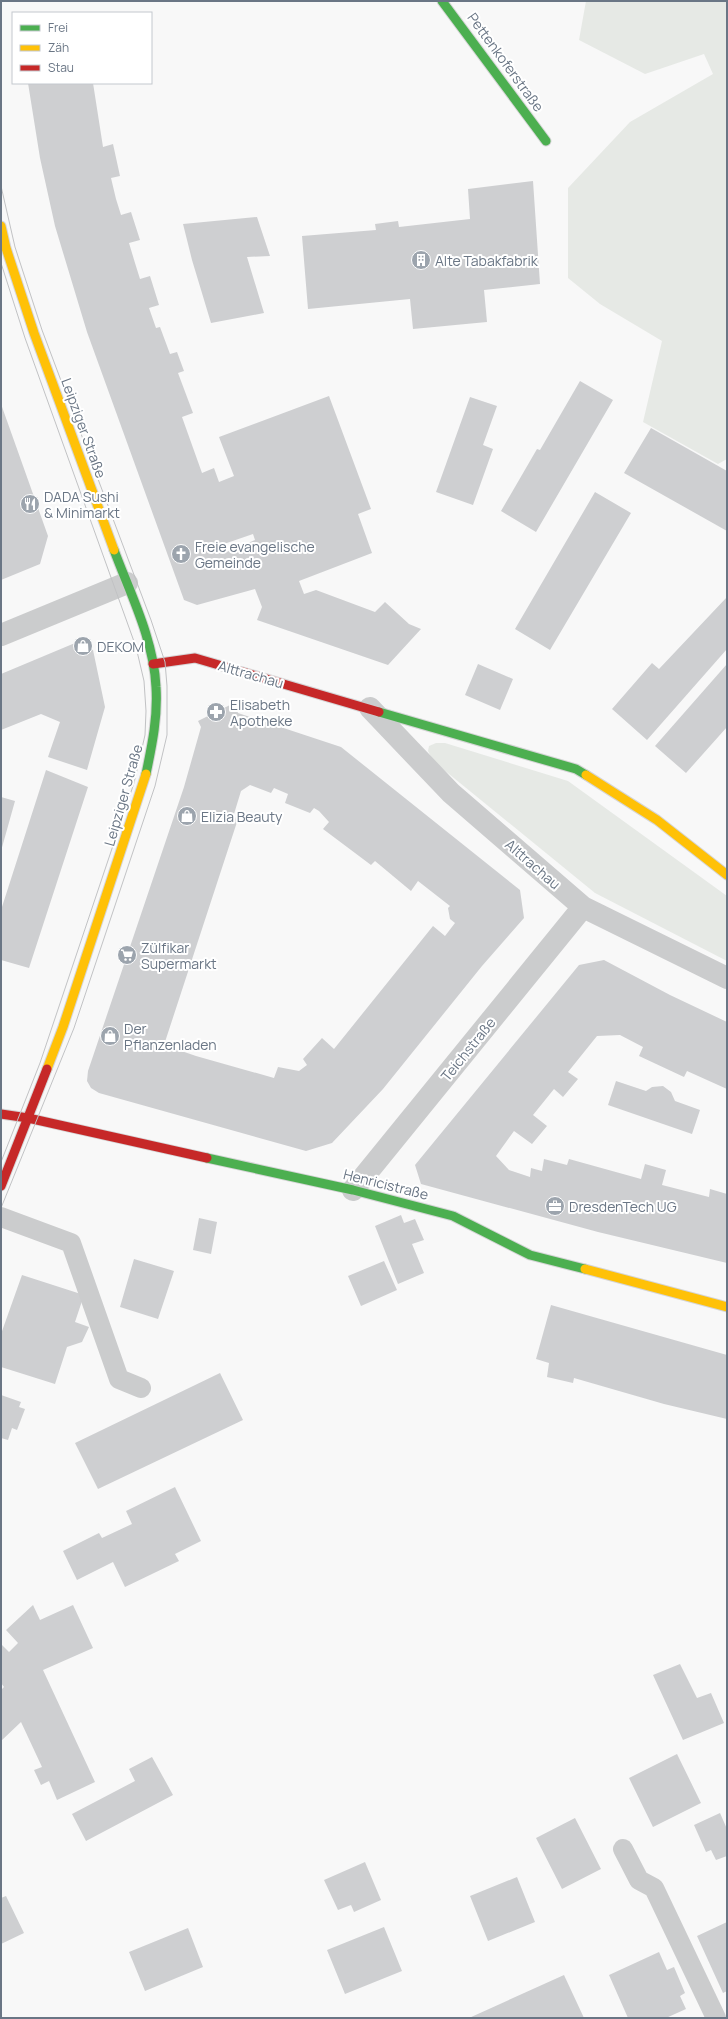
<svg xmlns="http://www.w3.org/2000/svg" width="728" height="2019" font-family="Manrope,sans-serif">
<rect width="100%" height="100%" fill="#f8f8f8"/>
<path fill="#e6e9e5" d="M 586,1 L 727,1 L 727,459 L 718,464 L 643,422 L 662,341 L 600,304 L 568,278 L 568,188 L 630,122 L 713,74 L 704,54 L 645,74 L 579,40 Z
M 436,743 L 445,743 L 568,781 L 727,896 L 727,961 L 595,893 L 433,761 L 428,751 L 429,746 Z"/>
<path fill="#cecfd1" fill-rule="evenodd" d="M 28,83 L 93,83 L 103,147 L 113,144 L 120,176 L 111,178 L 116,199 L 121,215 L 131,212 L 140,240 L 129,243 L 135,263 L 140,279 L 150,276 L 159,305 L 149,308 L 156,328 L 160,327 L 170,354 L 177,352 L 184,371 L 178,373 L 193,413 L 182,417 L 202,473 L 214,468 L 219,482 L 234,476 L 219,437 L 329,396 L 371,509 L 358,514 L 372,553 L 299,581 L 304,594 L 316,590 L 375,612 L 385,602 L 409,624 L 421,629 L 388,665 L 257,620 L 262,607 L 255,589 L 197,605 L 184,600 L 87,332 L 55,226 L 40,158 ZM 253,534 L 255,540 L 224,553 L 221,545 Z
M 533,181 L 540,284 L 484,290 L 487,322 L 413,329 L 410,299 L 308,309 L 302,236 L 376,230 L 375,224 L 398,221 L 399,227 L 470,219 L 468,189 Z
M 257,217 L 270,256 L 247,257 L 264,313 L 211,323 L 192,260 L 183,224 Z
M 580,381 L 613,400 L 536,532 L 501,511 L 537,449 L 540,450 Z
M 470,397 L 497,406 L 483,445 L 493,449 L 473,505 L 436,492 Z
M 1,404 L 48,536 L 40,564 L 1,580 Z
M 651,428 L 727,471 L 727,531 L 624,473 Z
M 595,492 L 631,513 L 550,650 L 515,629 Z
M 727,597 L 727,649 L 647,740 L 612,709 L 652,663 L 659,669 Z
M 75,643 L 93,650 L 105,707 L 87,770 L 48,757 L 60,722 L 41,714 L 1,730 L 1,674 Z
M 478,664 L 513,679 L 500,710 L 465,695 Z
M 727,664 L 727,727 L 686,773 L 655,746 Z
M 234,703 L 238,713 L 341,747 L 520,890 L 524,918 L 482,966 L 383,1089 L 332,1143 L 306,1151 L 99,1093 L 91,1088 L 87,1081 L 88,1071 L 184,787 L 201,727 L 198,721 ZM 250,785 L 271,793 L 274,788 L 288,794 L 285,803 L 310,813 L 314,808 L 319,811 L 329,822 L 323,829 L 371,865 L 375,861 L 411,891 L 418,881 L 450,906 L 448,908 L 450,919 L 455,923 L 445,936 L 433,926 L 334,1049 L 322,1038 L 303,1059 L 307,1065 L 299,1071 L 278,1067 L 274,1078 L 196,1056 L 164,1045 L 237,822 L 234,814 L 241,791 Z
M 46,770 L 88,787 L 29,968 L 1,960 L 1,910 Z
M 1,797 L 15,801 L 1,851 Z
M 604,960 L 670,995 L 727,1022 L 727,1089 L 687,1071 L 684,1077 L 639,1056 L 643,1047 L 620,1035 L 597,1036 L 568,1072 L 578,1079 L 563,1097 L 554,1089 L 533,1115 L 547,1126 L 532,1144 L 514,1131 L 496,1156 L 509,1170 L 530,1177 L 531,1168 L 542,1171 L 544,1159 L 567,1165 L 569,1159 L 641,1179 L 645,1164 L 666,1170 L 662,1185 L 709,1197 L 710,1189 L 727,1194 L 727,1263 L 598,1232 L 421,1184 L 415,1165 L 579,965 Z
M 616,1081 L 646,1091 L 652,1087 L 663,1086 L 671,1092 L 675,1101 L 700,1110 L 692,1134 L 608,1105 Z
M 401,1215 L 404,1223 L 415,1219 L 424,1240 L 412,1244 L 424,1273 L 398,1284 L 375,1226 Z
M 199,1218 L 217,1222 L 211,1254 L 193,1250 Z
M 134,1259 L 174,1271 L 158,1319 L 120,1307 Z
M 384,1261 L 397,1290 L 361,1306 L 348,1276 Z
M 22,1275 L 84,1295 L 75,1322 L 89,1327 L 82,1342 L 67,1347 L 55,1384 L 1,1367 L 1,1334 Z
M 551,1305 L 727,1355 L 727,1419 L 664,1404 L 574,1378 L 573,1383 L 547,1377 L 549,1363 L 536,1359 Z
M 220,1373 L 243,1420 L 98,1489 L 75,1443 Z
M 1,1395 L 21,1402 L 19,1407 L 25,1409 L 17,1430 L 12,1428 L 8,1440 L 1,1438 Z
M 175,1487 L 201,1541 L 175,1554 L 179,1561 L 125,1587 L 113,1562 L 77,1580 L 63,1551 L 99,1533 L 102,1538 L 132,1524 L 126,1511 Z
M 33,1605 L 40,1620 L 73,1605 L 93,1648 L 43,1670 L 95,1782 L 57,1800 L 49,1781 L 41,1785 L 34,1770 L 42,1767 L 21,1722 L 1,1741 L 1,1690 L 4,1687 L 1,1683 L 1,1644 L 9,1652 L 18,1643 L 6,1630 Z
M 680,1664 L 697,1698 L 711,1693 L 724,1723 L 683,1740 L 653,1675 Z
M 677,1754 L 701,1803 L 653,1827 L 629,1778 Z
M 152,1757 L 173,1795 L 86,1841 L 72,1814 L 135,1781 L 129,1769 Z
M 720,1813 L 727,1829 L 727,1856 L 716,1860 L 711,1850 L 706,1852 L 694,1825 Z
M 575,1818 L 601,1869 L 562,1889 L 536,1838 Z
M 365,1862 L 381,1900 L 354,1912 L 351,1905 L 338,1910 L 324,1880 Z
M 517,1877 L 535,1922 L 488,1941 L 470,1896 Z
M 6,1896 L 24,1933 L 1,1944 L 1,1898 Z
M 727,1922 L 727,1991 L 723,1993 L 697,1936 Z
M 384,1927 L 402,1971 L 345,1994 L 327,1950 Z
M 188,1928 L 203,1967 L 145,1991 L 129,1952 Z
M 659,1952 L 667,1970 L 674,1967 L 685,1993 L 680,1996 L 686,2009 L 666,2018 L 628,2018 L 609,1975 Z
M 564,1975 L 584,2018 L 469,2018 Z"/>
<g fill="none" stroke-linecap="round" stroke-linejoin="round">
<g stroke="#d5d5d6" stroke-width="11">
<path id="fast" d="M 442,1 L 546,141
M 114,550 C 130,593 154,640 156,687 C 158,717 152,745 146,774
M 379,712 L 576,769 L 586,775
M 207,1158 L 353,1190 L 453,1216 L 530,1255 L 585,1269"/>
</g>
<g stroke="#d5d5d6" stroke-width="11">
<path id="slow" d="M 1,226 L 6,248 L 34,333 L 114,550
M 586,775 L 657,820 L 727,875
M 47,1069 L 63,1027 L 146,774
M 585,1269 L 727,1307"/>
</g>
<g stroke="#d5d5d6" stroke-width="11">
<path id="jam" d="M 153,664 L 195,658 L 379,712
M 1,1114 L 28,1118 L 207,1158
M 1,1186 L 47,1069"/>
</g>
<path stroke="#cbcccd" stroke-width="20" d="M 1,1217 L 71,1243 L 119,1379 L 141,1388
M 623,1849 L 639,1880 L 654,1888 L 716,2018"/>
<path stroke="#cbcccd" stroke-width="22" d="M 1,635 L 127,583
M 370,708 L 451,793 L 583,907 L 727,978
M 353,1190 L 583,907"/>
<use href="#fast" stroke="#4caf50" stroke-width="9"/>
<use href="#slow" stroke="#ffc107" stroke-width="9"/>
<use href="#jam" stroke="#c62828" stroke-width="9"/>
<path stroke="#c1c2c4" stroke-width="1" d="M 1,186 L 15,247 L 42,330 L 151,620 L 165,662 L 167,686 L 167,735 L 155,786 L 74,1028 L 1,1208
M 1,263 L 25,338 L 136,647 L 144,681 L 146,711 L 145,735 L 134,783 L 40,1063 L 1,1162"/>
</g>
<defs>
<g id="building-disc" transform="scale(1)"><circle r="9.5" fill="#9ca4ad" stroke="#fff"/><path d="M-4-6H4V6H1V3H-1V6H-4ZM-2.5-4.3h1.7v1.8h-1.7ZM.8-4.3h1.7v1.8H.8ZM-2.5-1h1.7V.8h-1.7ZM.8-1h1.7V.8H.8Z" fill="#fff"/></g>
<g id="restaurant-disc" transform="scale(1)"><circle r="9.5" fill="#9ca4ad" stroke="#fff"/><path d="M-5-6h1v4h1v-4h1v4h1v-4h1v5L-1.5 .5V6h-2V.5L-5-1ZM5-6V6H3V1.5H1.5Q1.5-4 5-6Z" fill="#fff"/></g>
<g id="church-disc" transform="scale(1)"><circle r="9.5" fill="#9ca4ad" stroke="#fff"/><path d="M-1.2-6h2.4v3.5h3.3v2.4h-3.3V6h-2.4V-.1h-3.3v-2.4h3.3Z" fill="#fff"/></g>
<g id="shop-disc" transform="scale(1)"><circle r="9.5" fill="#9ca4ad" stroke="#fff"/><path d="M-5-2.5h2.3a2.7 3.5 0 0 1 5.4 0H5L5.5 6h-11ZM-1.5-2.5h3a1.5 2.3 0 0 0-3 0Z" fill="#fff"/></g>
<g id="pharmacy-disc" transform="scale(1)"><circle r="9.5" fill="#9ca4ad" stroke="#fff"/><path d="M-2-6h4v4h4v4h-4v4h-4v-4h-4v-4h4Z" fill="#fff"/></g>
<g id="supermarket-disc" transform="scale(1)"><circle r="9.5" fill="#9ca4ad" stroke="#fff"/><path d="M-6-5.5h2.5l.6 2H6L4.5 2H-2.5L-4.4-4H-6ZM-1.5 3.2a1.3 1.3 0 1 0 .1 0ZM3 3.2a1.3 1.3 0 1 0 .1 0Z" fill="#fff"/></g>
<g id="office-disc" transform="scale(1)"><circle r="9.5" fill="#9ca4ad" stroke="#fff"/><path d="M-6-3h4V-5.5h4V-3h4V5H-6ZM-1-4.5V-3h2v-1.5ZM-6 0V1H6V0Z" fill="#fff"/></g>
</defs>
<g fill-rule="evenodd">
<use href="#building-disc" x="421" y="260"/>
<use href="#restaurant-disc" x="30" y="504"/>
<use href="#church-disc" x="181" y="554"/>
<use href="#shop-disc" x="83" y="646"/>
<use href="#pharmacy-disc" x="216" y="712"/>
<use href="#shop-disc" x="187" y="816"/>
<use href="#supermarket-disc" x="127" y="955"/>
<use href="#shop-disc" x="110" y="1036"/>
<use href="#office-disc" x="555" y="1206"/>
</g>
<g text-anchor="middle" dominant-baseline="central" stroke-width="4" stroke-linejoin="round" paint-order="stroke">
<g font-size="14" fill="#6a7685" stroke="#fff">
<text transform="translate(506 62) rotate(54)">Pettenkoferstraße</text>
<text transform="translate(84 428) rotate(70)">Leipziger Straße</text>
<text transform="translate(251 674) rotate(16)">Alttrachau</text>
<text transform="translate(123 795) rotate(-74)">Leipziger Straße</text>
<text transform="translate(533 864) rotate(41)">Alttrachau</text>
<text transform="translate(468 1049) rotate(-51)">Teichstraße</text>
<text transform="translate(386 1184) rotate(14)">Henricistraße</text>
</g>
<g font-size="14" fill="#6a7685" stroke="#fff" text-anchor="start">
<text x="435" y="260">Alte Tabakfabrik</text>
<text x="44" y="496">DADA Sushi<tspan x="44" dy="16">&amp; Minimarkt</tspan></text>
<text x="195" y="546">Freie evangelische<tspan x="195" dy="16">Gemeinde</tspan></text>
<text x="97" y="646">DEKOM</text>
<text x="230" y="704">Elisabeth<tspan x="230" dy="16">Apotheke</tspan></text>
<text x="201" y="816">Elizia Beauty</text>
<text x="141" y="947">Zülfikar<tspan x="141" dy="16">Supermarkt</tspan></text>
<text x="124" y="1028">Der<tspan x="124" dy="16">Pflanzenladen</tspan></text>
<text x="569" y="1206">DresdenTech UG</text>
</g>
</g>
<rect width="728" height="2019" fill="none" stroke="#6a7685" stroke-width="4"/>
<rect x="12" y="12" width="140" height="72" fill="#ffffff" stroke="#c3c8ce"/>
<rect x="20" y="25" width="20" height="6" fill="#4caf50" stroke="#c3c8ce"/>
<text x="48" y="32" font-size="12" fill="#6a7685">Frei</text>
<rect x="20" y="45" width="20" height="6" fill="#ffc107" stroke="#c3c8ce"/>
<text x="48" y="52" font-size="12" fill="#6a7685">Zäh</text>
<rect x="20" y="65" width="20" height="6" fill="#c62828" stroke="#c3c8ce"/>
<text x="48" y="72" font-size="12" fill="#6a7685">Stau</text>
</svg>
